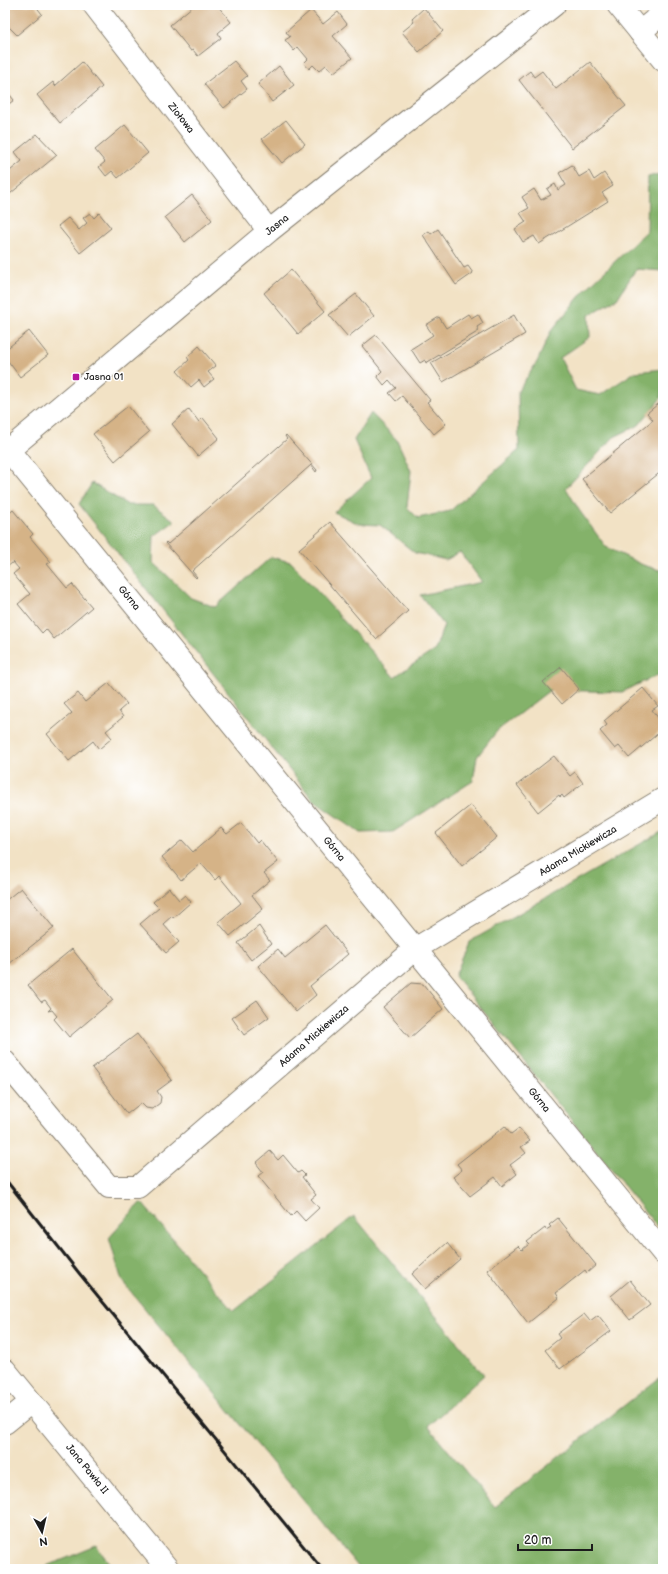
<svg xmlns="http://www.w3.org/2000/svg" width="668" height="1574" font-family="'Balsamiq Sans',sans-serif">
<rect width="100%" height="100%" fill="#fff"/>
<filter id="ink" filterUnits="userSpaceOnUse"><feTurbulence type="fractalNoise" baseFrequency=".025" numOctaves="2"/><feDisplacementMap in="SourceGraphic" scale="8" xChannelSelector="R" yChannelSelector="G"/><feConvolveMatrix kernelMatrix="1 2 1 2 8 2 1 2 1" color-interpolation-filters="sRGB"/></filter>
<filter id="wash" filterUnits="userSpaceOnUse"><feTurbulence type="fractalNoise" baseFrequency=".012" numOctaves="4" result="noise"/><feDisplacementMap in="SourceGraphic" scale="16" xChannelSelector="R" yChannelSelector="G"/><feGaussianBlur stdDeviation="0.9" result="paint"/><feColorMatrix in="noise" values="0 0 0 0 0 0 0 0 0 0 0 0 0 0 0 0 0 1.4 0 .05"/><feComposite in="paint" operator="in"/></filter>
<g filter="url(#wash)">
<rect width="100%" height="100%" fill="#f2e2c5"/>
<path fill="#84b26b" stroke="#506744" d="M 663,173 L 663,271 L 636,269 L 617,299 L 589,315 L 590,337 L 560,358 L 576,390 L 600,395 L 635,372 L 663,369 L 661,398 L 639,425 L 614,437 L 566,488 L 579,510 L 606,547 L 643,565 L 663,571 L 663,680 L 658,675 L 622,692 L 550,690 L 497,731 L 477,757 L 473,781 L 393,832 L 360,833 L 314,801 L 79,504 L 92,483 L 128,505 L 153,505 L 175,521 L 154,536 L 153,562 L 191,598 L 215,607 L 271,557 L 291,562 L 394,677 L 435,650 L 444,625 L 420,595 L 482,582 L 460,552 L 446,560 L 415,553 L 380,525 L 359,524 L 334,512 L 371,478 L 354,440 L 371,413 L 397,440 L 411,471 L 407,507 L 418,518 L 450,511 L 519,450 L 518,391 L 537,362 L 551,331 L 584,291 L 647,231 L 648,177 Z
M 663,831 L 663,1234 L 455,976 L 469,942 Z
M 141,1202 L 234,1311 L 354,1216 L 484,1375 L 428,1426 L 495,1507 L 663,1375 L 663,1569 L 360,1569 L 122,1281 L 109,1238 Z
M 96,1546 L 114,1569 L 40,1569 Z"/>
<g id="blocks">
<path fill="#d5b387" d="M 7,5 L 35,5 L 42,14 L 17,35 L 5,23 L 5,6 Z
M 192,5 L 217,5 L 231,22 L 218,33 L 221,38 L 198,56 L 193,50 L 191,51 L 170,25 L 193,6 Z
M 424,8 L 443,31 L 419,52 L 402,32 L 414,22 L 412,19 Z
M 311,10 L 323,24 L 338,12 L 347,24 L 333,36 L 352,58 L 333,73 L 326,65 L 319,71 L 313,65 L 309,69 L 304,63 L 308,59 L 298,47 L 294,51 L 285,40 L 290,37 L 286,32 Z
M 234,61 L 247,76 L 241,81 L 247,89 L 224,108 L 204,84 Z
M 82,62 L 102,87 L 60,123 L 37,95 L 53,82 L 55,86 Z
M 590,62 L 626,106 L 572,148 L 519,80 L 530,71 L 534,77 L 542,71 L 556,89 Z
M 279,66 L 294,85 L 272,102 L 258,84 Z
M 5,89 L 14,100 L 5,107 Z
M 286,120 L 305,144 L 282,163 L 262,139 Z
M 125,125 L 148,153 L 118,178 L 112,171 L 106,176 L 99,167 L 105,162 L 95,150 Z
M 37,134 L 57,155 L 5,198 L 5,175 L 22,161 L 15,152 Z
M 572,165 L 579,177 L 589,171 L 594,180 L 604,173 L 613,186 L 602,193 L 608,201 L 539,244 L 534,236 L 523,242 L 515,229 L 526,222 L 520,213 L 529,208 L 522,197 L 534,189 L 541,200 L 551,195 L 547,189 L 555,184 L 558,190 L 566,185 L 559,173 Z
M 192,195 L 212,220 L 185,242 L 165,217 Z
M 90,213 L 94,218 L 99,213 L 111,228 L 80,253 L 58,226 L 68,218 L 79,230 L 87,223 L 83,218 Z
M 438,229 L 464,268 L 468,266 L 473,273 L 456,285 L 423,235 L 429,231 L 431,234 Z
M 291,270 L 325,311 L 298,334 L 264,293 Z
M 356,294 L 374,316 L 348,337 L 329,315 Z
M 468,314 L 471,318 L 478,314 L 483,323 L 477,327 L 479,331 L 426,363 L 425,360 L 420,363 L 411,349 L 433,335 L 426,325 L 439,317 L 446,328 Z
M 514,315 L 525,334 L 443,382 L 431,363 Z
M 29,331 L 48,355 L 20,377 L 5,357 L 5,350 Z
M 376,335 L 430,400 L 427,402 L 446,424 L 434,434 L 402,396 L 396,401 L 389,393 L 396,388 L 389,380 L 384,385 L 377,376 L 382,371 L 362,346 Z
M 199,346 L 216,366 L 208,372 L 214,379 L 204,387 L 199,380 L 191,387 L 177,371 L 189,360 L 187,357 Z
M 663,400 L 663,470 L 610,513 L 582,479 L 653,420 L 647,413 Z
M 128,406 L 149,432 L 115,461 L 93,434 Z
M 189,409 L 199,422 L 203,418 L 219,438 L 198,456 L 172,424 Z
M 286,435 L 317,470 L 316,472 L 311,465 L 192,571 L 197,577 L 196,578 L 165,543 L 166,542 L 168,544 L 287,439 L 285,436 Z
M 13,510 L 33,534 L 30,537 L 51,562 L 47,564 L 67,588 L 72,584 L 92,607 L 54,639 L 46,629 L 42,633 L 18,604 L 30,594 L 13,574 L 19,569 L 13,562 L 5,569 L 5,517 Z
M 330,522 L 408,611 L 376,639 L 299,549 Z
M 561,667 L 579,689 L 562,704 L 543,682 Z
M 109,683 L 127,704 L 119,711 L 123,717 L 106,731 L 112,738 L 99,749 L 93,741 L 69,761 L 47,734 L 72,713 L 64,704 L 78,693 L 85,702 Z
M 643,688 L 658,706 L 652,710 L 663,724 L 663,729 L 629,758 L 619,746 L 615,749 L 600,731 L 607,725 L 604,721 Z
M 554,756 L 570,776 L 575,772 L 583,783 L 564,798 L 562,795 L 560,797 L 559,795 L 538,812 L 517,785 Z
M 471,805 L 497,837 L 462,866 L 436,833 Z
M 241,823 L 257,843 L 260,840 L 278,862 L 264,873 L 270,880 L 252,895 L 263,909 L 230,936 L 218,922 L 241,903 L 219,876 L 215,880 L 201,863 L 181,880 L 162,857 L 182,840 L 193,852 L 221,828 L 227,834 Z
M 21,888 L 54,928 L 9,964 L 5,959 L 5,901 Z
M 169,888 L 179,900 L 185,895 L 191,902 L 173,918 L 172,916 L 163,924 L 179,942 L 166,953 L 140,924 L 159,908 L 153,902 Z
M 325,925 L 348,954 L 310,986 L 316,995 L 296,1012 L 258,966 L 278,949 L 285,958 Z
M 259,926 L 271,944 L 251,960 L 238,943 Z
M 72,949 L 113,1000 L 69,1037 L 54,1019 L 57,1016 L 52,1010 L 48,1011 L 51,1008 L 45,1000 L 41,1002 L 28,985 Z
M 411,983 L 423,984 L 443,1009 L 410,1038 L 383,1007 Z
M 257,1000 L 269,1017 L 244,1035 L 232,1018 Z
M 137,1034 L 172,1080 L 157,1091 L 161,1097 L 160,1103 L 152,1109 L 146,1108 L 141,1103 L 127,1114 L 92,1068 Z
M 505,1126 L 511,1134 L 519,1128 L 530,1141 L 521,1147 L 526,1153 L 510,1165 L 517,1174 L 502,1186 L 495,1177 L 470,1196 L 453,1177 L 462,1170 L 457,1164 Z
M 270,1151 L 278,1160 L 283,1155 L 298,1173 L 301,1171 L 305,1175 L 302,1177 L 316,1195 L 311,1199 L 319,1208 L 305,1221 L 296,1211 L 291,1216 L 258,1176 L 263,1172 L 256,1163 Z
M 558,1218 L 596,1265 L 587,1273 L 585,1270 L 556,1293 L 559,1298 L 528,1323 L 487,1270 L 518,1246 L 522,1250 L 529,1244 L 527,1242 L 545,1228 L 546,1230 L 551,1227 L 549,1225 Z
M 447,1243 L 460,1259 L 425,1289 L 412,1274 Z
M 630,1280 L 650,1305 L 630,1320 L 611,1296 Z
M 584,1314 L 590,1321 L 598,1315 L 611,1331 L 560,1369 L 545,1350 L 560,1338 L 557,1334 Z"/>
</g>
</g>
<g filter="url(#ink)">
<use href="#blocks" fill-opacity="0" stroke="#877f70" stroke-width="1"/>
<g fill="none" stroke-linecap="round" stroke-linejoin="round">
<g stroke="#877f70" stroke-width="24">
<path id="minor" d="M 94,5 L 269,231
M 640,32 L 663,13
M 5,446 L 663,1253
M 5,453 L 269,231 L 554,5
M 5,1062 L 109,1187 L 138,1187 L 415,949 L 663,799
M 5,1423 L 31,1402"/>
</g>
<g stroke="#877f70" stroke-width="24">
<path id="major" d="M 618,5 L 663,60
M 5,1370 L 168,1569"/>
</g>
<use href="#minor" stroke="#fff" stroke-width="22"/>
<use href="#major" stroke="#fff" stroke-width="22"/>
<path stroke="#1c1c1c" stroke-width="3" d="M 5,1179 L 79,1273 L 322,1569"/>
</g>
</g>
<rect fill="#b5179e" stroke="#fff" stroke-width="1.5" x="72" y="373" width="8" height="8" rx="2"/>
<g text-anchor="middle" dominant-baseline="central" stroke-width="3" stroke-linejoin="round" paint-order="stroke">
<g font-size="10" fill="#1c1c1c" stroke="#fff">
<text transform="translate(181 118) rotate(52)">Ziołowa</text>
<text transform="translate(277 225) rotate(-39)">Jasna</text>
<text transform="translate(129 598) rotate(51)">Górna</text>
<text transform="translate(334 849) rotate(51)">Górna</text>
<text transform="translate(578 851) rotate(-31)">Adama Mickiewicza</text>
<text transform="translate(314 1036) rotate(-41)">Adama Mickiewicza</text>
<text transform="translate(539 1100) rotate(51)">Górna</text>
<text transform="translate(87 1469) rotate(51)">Jana Pawła II</text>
</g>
<g font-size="10" fill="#1c1c1c" stroke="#fff" text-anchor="start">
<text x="84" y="377">Jasna 01</text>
</g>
</g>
<rect width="668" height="1574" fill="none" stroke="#fff" stroke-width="20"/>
<g transform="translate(42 1532) rotate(172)" stroke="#ffffff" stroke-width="3" paint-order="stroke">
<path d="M0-3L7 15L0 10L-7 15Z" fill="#1c1c1c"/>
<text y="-6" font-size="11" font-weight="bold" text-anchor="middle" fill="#1c1c1c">N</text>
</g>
<path d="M518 1544v6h74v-6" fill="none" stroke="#1c1c1c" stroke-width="2"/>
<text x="524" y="1544" font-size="12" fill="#1c1c1c" stroke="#ffffff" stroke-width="3" paint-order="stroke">20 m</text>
</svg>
